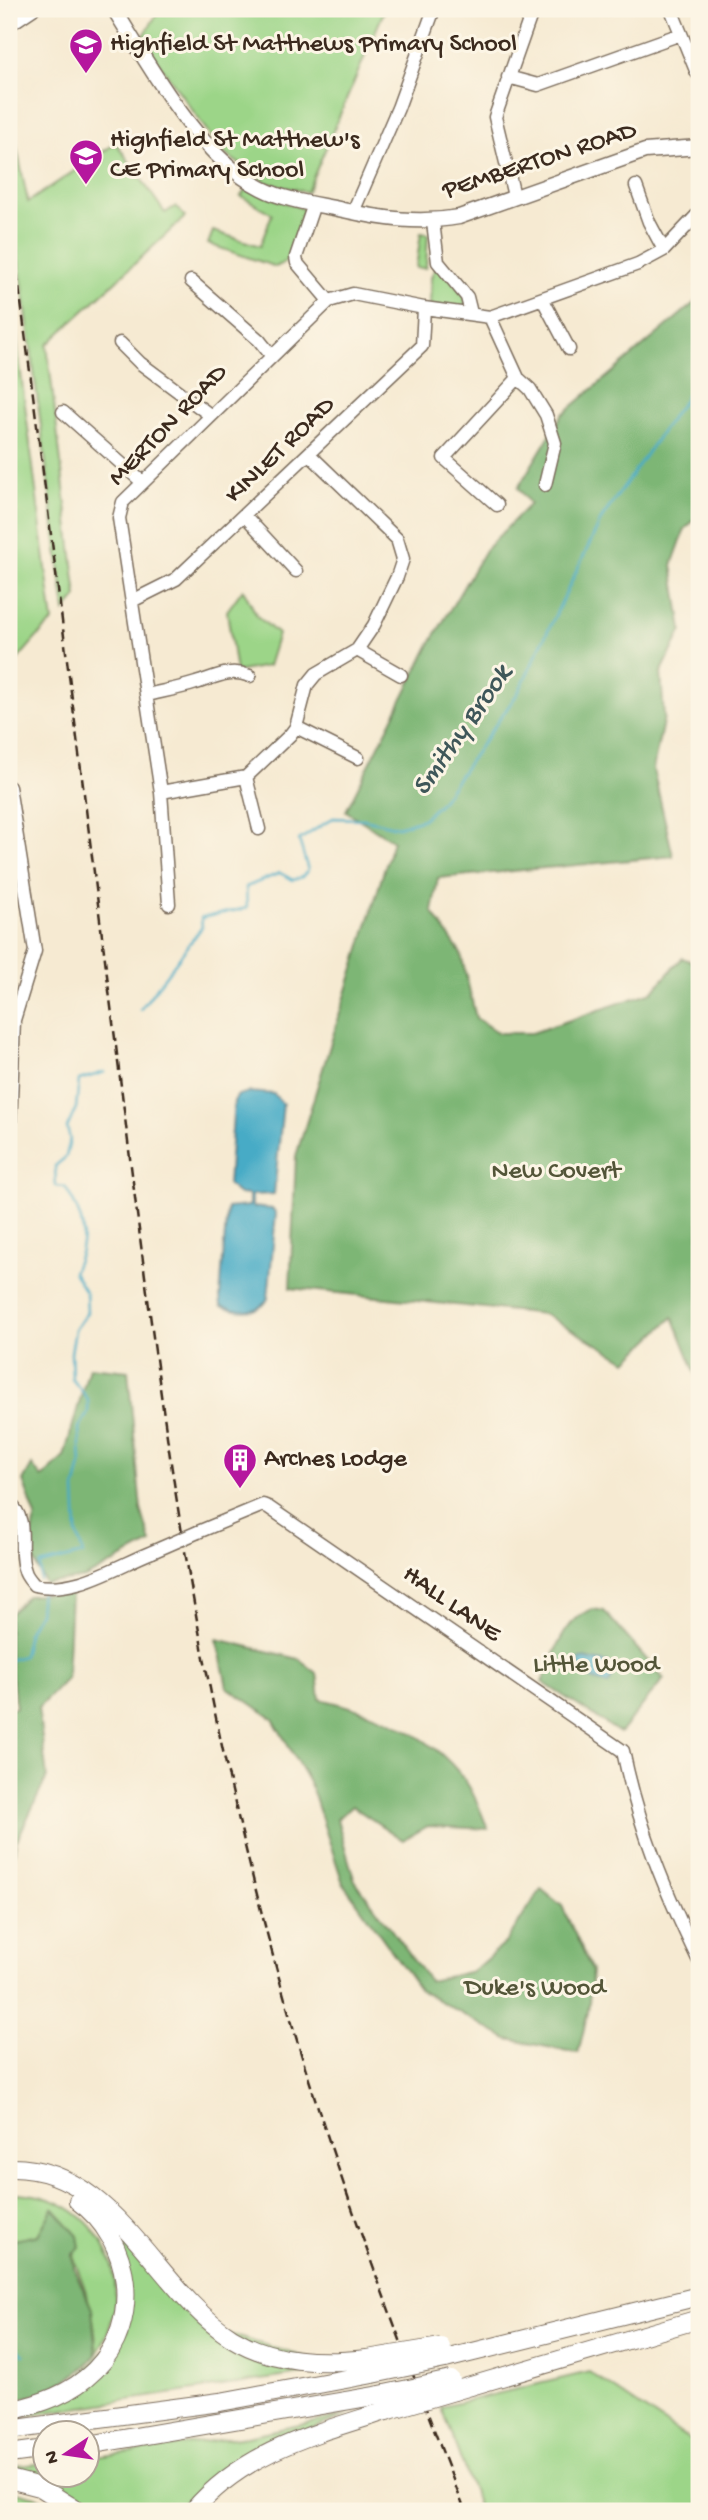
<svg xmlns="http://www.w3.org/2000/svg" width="708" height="2520" font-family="'Gochi Hand',sans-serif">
<rect width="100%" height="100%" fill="#fcf5e5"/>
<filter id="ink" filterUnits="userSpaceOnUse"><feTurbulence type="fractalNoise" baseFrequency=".0143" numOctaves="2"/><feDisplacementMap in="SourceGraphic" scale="14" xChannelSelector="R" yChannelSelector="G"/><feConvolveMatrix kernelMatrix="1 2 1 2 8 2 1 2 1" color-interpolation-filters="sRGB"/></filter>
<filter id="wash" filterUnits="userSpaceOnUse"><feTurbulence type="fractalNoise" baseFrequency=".00686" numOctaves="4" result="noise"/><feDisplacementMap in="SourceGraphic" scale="28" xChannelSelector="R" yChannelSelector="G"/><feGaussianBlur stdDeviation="1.57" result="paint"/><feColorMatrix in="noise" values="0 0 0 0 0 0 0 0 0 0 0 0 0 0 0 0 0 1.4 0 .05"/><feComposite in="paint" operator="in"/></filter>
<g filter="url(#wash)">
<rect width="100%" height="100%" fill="#f6ead2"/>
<path fill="#9cd588" stroke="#6c8053" stroke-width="2" d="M 160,9 L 385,9 L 307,192 L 268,183 L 222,152 L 142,39 Z
M 9,110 L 28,202 L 116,143 L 165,213 L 176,206 L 185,217 L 47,345 L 77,597 L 65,611 L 23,287 L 9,208 Z
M 246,189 L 304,209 L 287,261 L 276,267 L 208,244 L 213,231 L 260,246 L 272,214 L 241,196 Z
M 421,233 L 428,234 L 426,268 L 416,268 Z
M 438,262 L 465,297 L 466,314 L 430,305 L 431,277 Z
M 9,281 L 53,622 C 37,634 24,654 9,669 Z
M 243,589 L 257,616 L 278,634 L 268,666 L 236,672 L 227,611 Z
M 9,2193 C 98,2191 144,2281 96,2355 C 97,2332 92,2310 85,2289 C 77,2264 70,2263 78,2236 L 53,2209 L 38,2235 L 9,2241 Z
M 106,2219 L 205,2327 L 341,2368 L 9,2418 L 47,2407 L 127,2331 Z
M 589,2372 L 699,2446 L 699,2507 L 695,2511 L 480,2511 L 441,2407 Z
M 348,2415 L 251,2452 L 219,2475 L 185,2511 L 88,2511 L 9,2473 L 9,2467 L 45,2463 L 46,2474 L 88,2474 L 88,2458 L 247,2436 Z
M 9,2490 L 35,2497 L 62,2511 L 9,2511 Z"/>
<path fill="#7db674" stroke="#5c7049" stroke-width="2" d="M 699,295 L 699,515 L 685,529 L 672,565 L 682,630 L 661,673 L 664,717 L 653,769 L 673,856 L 438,878 L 432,911 L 461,954 L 476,1018 L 498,1033 L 532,1033 L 652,992 L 682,958 L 699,964 L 699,1382 L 673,1317 L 627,1361 L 544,1314 L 290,1288 L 296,1156 L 393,841 L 346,811 L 430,644 L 485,550 L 530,504 L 518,488 L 562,415 L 694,303 Z
M 89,1367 L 128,1371 L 141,1509 L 151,1543 L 85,1578 L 46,1584 C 32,1563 27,1542 36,1517 L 23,1481 L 32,1465 L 42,1478 L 64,1457 Z
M 71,1592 L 67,1678 L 38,1708 L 47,1777 L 16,1842 L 9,1880 L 9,1708 L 16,1708 L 9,1654 L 9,1615 L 27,1596 Z
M 593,1609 L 604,1611 L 664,1679 L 620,1733 L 542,1682 C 555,1654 562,1620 593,1609 Z
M 217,1639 L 299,1659 L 317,1673 L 320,1699 C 376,1712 428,1731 464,1779 C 475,1793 481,1813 488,1829 L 428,1826 L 403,1840 L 352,1806 L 337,1819 L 354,1879 L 429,1981 L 473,1971 L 506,1942 L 541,1889 L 562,1906 L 592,1971 L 588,2012 L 578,2053 L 507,2039 L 420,1990 L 343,1883 L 311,1786 L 273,1719 L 227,1687 Z
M 53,2208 L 78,2236 L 80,2247 L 73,2254 L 74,2268 L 92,2309 L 96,2355 C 73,2382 43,2394 9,2402 L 9,2241 L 38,2235 Z"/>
<path fill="#47abc6" stroke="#416a72" stroke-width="2" d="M 249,1092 L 274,1094 L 283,1104 L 274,1194 L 252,1195 L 252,1207 L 273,1209 L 276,1214 L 268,1298 C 261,1315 237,1312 221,1306 L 220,1297 L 227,1208 L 249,1206 L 249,1195 L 239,1194 L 228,1185 L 234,1101 L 238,1095 Z
M 583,1658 L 609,1663 L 613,1677 L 608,1685 L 581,1675 L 578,1660 Z"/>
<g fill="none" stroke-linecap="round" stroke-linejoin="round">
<path stroke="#47abc6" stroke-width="2.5" d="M 140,1010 L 202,927 L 201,918 L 247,908 L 246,887 L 280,873 L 293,880 L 302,877 L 308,870 L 299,840 L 333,818 L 364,819 L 398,827 L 423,819 L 440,803 L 518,693 L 602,518 L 699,378
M 40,1580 L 40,1565 L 83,1554 L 77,1533 L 75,1489 L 81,1465 L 79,1428 L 88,1413 L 88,1399 L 72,1379 L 71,1353 L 75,1330 L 87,1312 L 86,1293 L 73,1272 C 89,1237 85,1219 65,1187 L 56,1186 L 55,1166 L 66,1157 L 70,1139 L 67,1128 L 76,1108 L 79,1080 L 105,1072
M 9,1660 L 23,1656 L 29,1629 L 39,1613 L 41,1591
M 9,1710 L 9,1714
M 9,2342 L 24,2355"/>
</g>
</g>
<g filter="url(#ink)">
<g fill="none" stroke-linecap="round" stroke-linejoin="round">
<g stroke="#7c6d5d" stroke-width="15">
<path id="minor" d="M 671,9 L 697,73
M 9,25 L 33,9
M 508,77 L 538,85 L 681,34
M 636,186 L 649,222 L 664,250
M 514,196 L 495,117 L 533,9
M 314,204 L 296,257 L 297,263 L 329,301
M 353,212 L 398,108 L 434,9
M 433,222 L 438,262 L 467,297 L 470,309
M 191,281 L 259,340 L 271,355
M 543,300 L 569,349
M 490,317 L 518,378 L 530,389 L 546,415 L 555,443 L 545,485
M 120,343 L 140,363 L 210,415
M 63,412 L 141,481
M 497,505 L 444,458 L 518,378
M 246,517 L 296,571
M 134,600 L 176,579 L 422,346 L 424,308
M 357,650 L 401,675
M 147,695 C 164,691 181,688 196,683 C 216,677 229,668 250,676
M 296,727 L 358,758
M 246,777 L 259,829
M 9,787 L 35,951 L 14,1020 L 9,1156
M 161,792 L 246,777 L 290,735 L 296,727 L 307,685 L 316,674 L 357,650 L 374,625 L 397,577 L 403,559 L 397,539 L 310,455
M 169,904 L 161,792 L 119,518 L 123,502 L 329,301 L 353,294 L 424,308 L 490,317 L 638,264 L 664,250 L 699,213
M 9,1503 C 31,1520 16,1549 25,1571 C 26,1576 31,1581 34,1585 C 76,1594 114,1567 152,1552
M 198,1532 L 263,1505 L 268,1507 L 623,1751 C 639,1828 665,1891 699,1961"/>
</g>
<g stroke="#7c6d5d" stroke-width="17">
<path id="major" d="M 114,9 C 150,67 198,156 261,188 C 286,201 316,204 343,210 C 383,219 419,224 459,217 L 645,151 L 699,147"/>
</g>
<g stroke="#7c6d5d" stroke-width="20">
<path id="highway" d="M 9,2168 C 114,2165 154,2289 232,2338 C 273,2363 321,2364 367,2359
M 445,2359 L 699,2296
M 454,2391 L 699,2319
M 9,2411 C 41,2404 71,2394 95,2370 C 143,2322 132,2239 78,2201
M 9,2430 L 220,2402 L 373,2374
M 88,2445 L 380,2395
M 9,2454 L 46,2449
M 9,2479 L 40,2487 L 78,2511
M 193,2511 C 244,2451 314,2434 386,2411"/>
</g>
<use href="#minor" stroke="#fff" stroke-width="12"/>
<use href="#major" stroke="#fff" stroke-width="14"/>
<use href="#highway" stroke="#fff" stroke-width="18"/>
<path stroke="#3b2a1e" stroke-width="2.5" stroke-dasharray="10 5" stroke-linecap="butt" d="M 9,228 L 19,287 C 53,548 86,809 119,1070 C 148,1301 175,1533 225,1760 C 250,1871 278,1983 313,2092 C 358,2233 412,2372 465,2511"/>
<g stroke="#7c6d5d" stroke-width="15" stroke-linecap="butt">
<path id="minor-bridge" d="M 152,1552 L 198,1532"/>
</g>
<g stroke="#7c6d5d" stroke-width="20" stroke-linecap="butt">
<path id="highway-bridge" d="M 367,2359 L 441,2347
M 373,2374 L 445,2359
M 380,2395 L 451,2380
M 386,2411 L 454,2391"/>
</g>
<use href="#minor-bridge" stroke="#fff" stroke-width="12"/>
<use href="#highway-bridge" stroke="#fff" stroke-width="18"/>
</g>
</g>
<defs>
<g id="school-pin" transform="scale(1.75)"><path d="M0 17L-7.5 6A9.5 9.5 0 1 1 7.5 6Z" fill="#b5179e" stroke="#fcf5e5"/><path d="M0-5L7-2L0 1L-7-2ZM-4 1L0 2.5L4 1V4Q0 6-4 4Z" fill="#fff"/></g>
<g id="building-pin" transform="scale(1.75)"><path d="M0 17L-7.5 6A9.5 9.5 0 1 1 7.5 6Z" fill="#b5179e" stroke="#fcf5e5"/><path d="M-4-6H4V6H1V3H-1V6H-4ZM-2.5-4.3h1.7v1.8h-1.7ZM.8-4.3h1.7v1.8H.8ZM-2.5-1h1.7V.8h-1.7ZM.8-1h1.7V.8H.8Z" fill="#fff"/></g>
</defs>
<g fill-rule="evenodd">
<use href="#school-pin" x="86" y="45"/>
<use href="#school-pin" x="86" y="156"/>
<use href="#building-pin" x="240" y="1460"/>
</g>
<g text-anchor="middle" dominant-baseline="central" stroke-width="6" stroke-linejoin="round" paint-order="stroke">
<g font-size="26" fill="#3b2a1e" stroke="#fcf5e5" text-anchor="start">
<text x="110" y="45">Highfield St Matthews Primary School</text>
<text x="110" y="141">Highfield St Matthew's<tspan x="110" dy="30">CE Primary School</tspan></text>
<text x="264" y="1460">Arches Lodge</text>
</g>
<g font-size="26" fill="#3b2a1e" stroke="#fcf5e5">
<text transform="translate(540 162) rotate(-18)">PEMBERTON ROAD</text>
<text transform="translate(169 426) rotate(-46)">MERTON ROAD</text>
<text transform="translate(281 451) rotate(-44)">KINLET ROAD</text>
<text transform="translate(451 1605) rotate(35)">HALL LANE</text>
</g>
<g font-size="26" fill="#535538" stroke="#fcf5e5">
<text x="556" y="1172">New Covert</text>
<text x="596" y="1666">Little Wood</text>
<text x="535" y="1989">Duke's Wood</text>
</g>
<g font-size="28" font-style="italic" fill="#3f5759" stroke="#fcf5e5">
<text transform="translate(463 731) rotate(-55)">Smithy Brook</text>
</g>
</g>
<rect width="708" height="2520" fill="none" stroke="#fcf5e5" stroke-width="35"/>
<g transform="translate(66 2454) rotate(257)"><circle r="33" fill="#fcf5e5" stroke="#afa495" stroke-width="2"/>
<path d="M0-5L12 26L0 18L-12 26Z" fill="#b5179e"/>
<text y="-10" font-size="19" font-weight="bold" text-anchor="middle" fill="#3b2a1e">N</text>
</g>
</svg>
